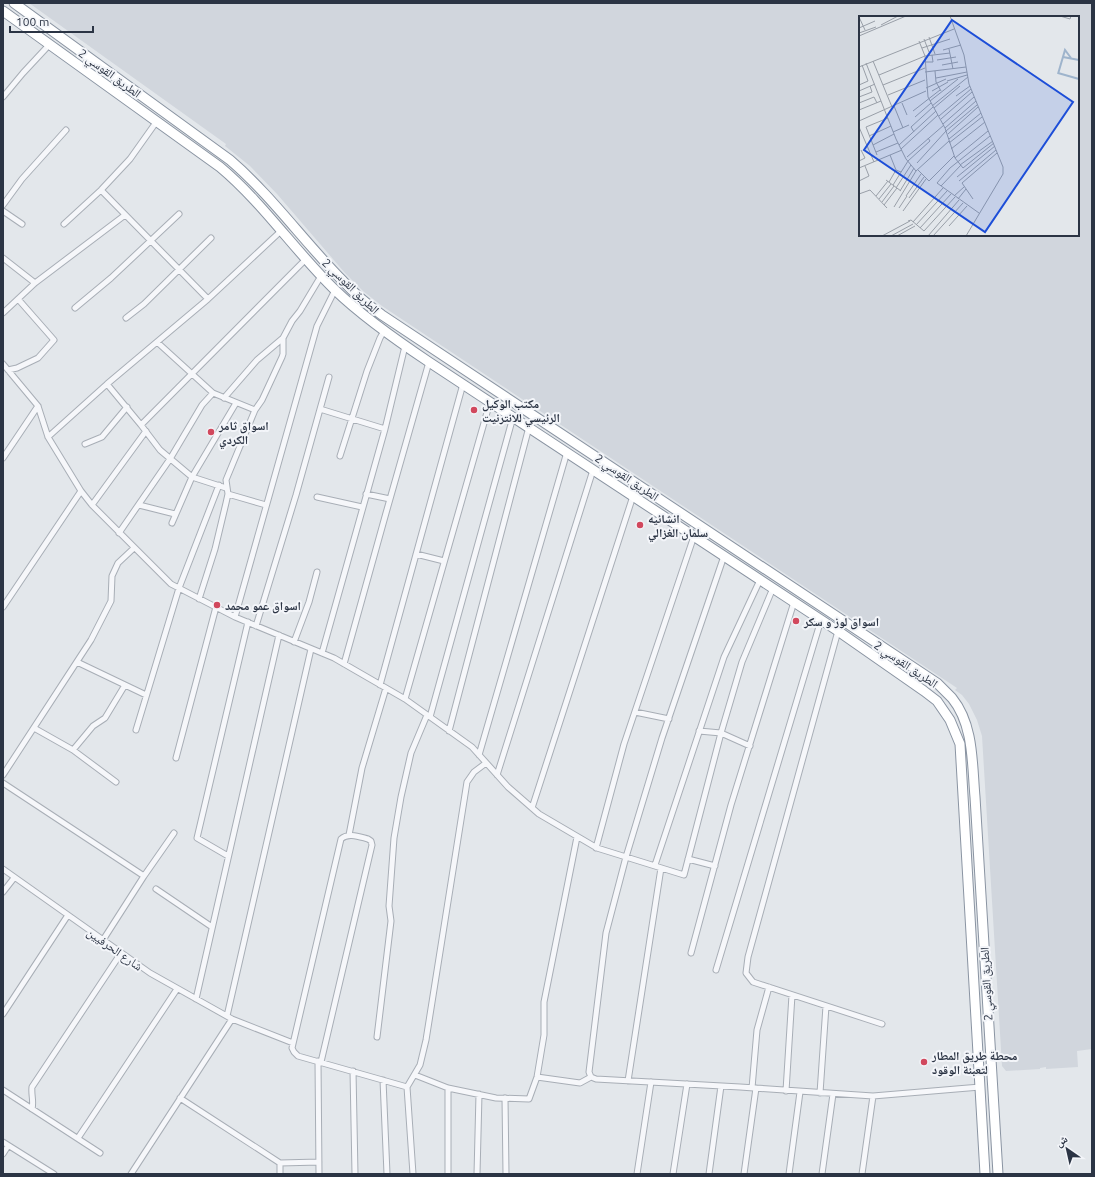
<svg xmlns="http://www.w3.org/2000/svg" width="1095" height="1177" font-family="Ubuntu,'Noto Naskh Arabic',sans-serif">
<rect width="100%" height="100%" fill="#e3e7eb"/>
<path fill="#d1d6dd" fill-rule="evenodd" d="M 29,3 L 1092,3 L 1092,1049 L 1077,1051 L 1078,1067 L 1046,1069 L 1046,1067 L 1040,1068 L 1040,1069 L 1006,1071 L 1002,1066 L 982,736 L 977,720 L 969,704 L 962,695 L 955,690 L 957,688 L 382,306 L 363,291 L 345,273 L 277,194 L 250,166 L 225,146 L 226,144 ZM 860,17 L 1078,17 L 1078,235 L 860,235 Z"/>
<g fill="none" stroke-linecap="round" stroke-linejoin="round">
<g stroke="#a8aeb6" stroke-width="7">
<path id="minor" d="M 3,97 L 23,73 L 50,44
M 101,190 L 208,299
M 3,205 L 22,179 L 66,130
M 3,211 L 22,224
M 64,224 L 101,190 L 130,159 L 157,121
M 3,258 L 35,283
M 75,308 L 111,278 L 179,214
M 3,313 L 35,283 L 125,215
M 126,318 L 144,304 L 211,238
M 157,342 L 213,393 L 255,410
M 3,364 L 38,406 L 48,437 L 81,491 L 92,505 L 171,584 L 235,617 L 334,658 L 405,699 L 472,747 L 508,787 L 539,814 L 597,848 L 684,875 L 721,733 L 742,662 L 773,588
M 8,370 L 17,368 L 38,358 L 54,340 L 18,299
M 107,384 L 141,425 L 160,450 L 192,477 L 226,488
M 224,398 L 257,360 L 283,338 L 292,321 L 300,311 L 321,276
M 320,409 L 385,429
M 141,425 L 306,259
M 48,437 L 107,384 L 208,299 L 282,230
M 85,444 L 102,437 L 127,407
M 340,456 L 367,371 L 380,338 L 384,331
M 3,458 L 38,406
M 228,494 L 266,505
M 366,494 L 390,499
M 317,497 L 362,507
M 92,505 L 146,431
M 139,505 L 175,514
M 172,523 L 192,477 L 236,403
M 119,533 L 170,459 L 202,405 L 213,393
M 416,554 L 444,561
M 724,556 L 662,738 L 626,857 L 606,933 L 589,1072 L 591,1077 L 596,1079 L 740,1087 L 873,1096 L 980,1087
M 199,599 L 215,549 L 226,503 L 228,494 L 226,480 L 255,410 L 262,400 L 282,357 L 283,354 L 283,338
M 3,607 L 81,491
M 235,617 L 317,326 L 335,290
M 256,626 L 296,495 L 329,377
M 838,631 L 748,957 L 746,973 L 753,982 L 882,1024
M 294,642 L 309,602 L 317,572
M 322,653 L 385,429 L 405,346
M 77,662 L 146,695
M 344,664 L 386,513 L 429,362
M 380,685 L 463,384
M 405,699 L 490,402
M 635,712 L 669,719
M 430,717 L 513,417
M 34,728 L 73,750 L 116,782
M 136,730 L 179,588 L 219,485
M 449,731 L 529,427
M 699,731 L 721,733 L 750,746
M 73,750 L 93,726 L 105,718 L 125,685
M 479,755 L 567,452
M 176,758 L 216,607
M 3,775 L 91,640 L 111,601 L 112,576 L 118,563 L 134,548
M 497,775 L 593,470
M 3,783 L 144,876
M 532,808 L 633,496
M 349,835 L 362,768 L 386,688
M 596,848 L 624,744 L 694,536
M 228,856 L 197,838 L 248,622
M 688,859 L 715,866
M 655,865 L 724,657 L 760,580
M 3,869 L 150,973 L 232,1019 L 293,1043
M 156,889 L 212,927
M 3,892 L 14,878
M 103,940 L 144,876 L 174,833
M 691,953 L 731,805 L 794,602
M 716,970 L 821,620
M 196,999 L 279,635
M 3,1014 L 68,915
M 227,1016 L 311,649
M 377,1037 L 391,921 L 389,906 L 394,838 L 401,797 L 411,753 L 427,715
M 318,1061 L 319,1174
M 321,1062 L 372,845 L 371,841 L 368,839 C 360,837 348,832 341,839 L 292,1048 L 294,1052 L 298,1056 L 407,1087
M 353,1071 L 355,1174
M 415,1075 L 448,1088 L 496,1098 L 529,1099 L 537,1077 L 544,1035 L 544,1002 L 577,837
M 537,1077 L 580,1083 L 591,1077
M 383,1080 L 387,1174
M 628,1081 L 661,868
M 752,1088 L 757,1030 L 769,987
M 3,1090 L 100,1153
M 786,1091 L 792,995
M 820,1093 L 826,1006
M 180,1098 L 280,1163 L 319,1162
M 505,1098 L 506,1174
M 32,1109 C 34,1101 31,1095 32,1087 L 121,953
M 78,1138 L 177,989
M 3,1142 L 54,1174
M 3,1154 L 8,1146
M 280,1163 L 280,1174
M 131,1174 L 232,1019
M 413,1174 L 407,1087 L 420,1065 L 426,1040 L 467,782 L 474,772 L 486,763
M 448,1174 L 448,1088
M 477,1174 L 479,1094
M 637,1174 L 651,1082
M 673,1174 L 687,1084
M 709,1174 L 721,1086
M 744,1174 L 756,1088
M 789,1174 L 800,1092
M 822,1174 L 833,1094
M 862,1174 L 873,1096"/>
</g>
<g stroke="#8a94a2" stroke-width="11">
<path id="trunk" d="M 14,3 L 230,160 C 272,196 304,242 343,281 C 355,294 368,305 382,315 L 937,683 C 942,688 947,693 952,698 C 974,725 972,764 975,797 L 998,1174
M 3,11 L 220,167 C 263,203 294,250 335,290 C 363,317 396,340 429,362 L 838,631 L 924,691 L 937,701 L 950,720 L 960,744 L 985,1174"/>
</g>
<use href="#minor" stroke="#f6f7fa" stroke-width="5"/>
<use href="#trunk" stroke="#fff" stroke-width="9"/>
</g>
<g fill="#d1485d" stroke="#f3f5f9" stroke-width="1.5">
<circle cx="474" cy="410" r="4"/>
<circle cx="211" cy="432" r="4"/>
<circle cx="640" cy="525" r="4"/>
<circle cx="217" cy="605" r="4"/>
<circle cx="796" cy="621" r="4"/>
<circle cx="924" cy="1062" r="4"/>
</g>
<g text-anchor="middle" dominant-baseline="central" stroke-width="4" stroke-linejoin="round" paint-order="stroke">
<g font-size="12" fill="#2b3444" stroke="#f3f5f9">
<text transform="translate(110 73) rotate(36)">الطريق القوسي 2</text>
<text transform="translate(351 286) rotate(44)">الطريق القوسي 2</text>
<text transform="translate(627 477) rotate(34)">الطريق القوسي 2</text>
<text transform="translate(906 664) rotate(34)">الطريق القوسي 2</text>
<text transform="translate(115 949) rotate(35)">شارع الحرفيين</text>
<text transform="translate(986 984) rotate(-93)">الطريق القوسي 2</text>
</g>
<g font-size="12" font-weight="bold" fill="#2b3444" stroke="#f3f5f9" text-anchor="start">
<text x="482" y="403">مكتب الوكيل<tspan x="482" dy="14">الرئيسي للانترنيت</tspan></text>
<text x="219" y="425">اسواق ثامر<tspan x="219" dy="14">الكردي</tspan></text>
<text x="648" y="518">انشائيه<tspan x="648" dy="14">سلمان الغزالي</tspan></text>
<text x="225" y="605">اسواق عمو محمد</text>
<text x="804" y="621">اسواق لوز و سكر</text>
<text x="932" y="1055">محطة طريق المطار<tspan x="932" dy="14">لتعبئة الوقود</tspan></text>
</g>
</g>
<g transform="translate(859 16)">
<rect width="220" height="220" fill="#e3e7eb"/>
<path fill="none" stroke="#9eb4cc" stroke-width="2" d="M 204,41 L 220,44M 199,57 L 220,63M 199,58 L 206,34 L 212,42"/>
<path fill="none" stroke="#999fa8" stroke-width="1" d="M 91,0 L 105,39 L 110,68 L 144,151 L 144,158 L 107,220M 201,0 L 211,3 L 212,0M 0,1 L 6,14M 22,9 L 39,0M 0,12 L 16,5M 0,17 L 17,11M 0,20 L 47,0M 70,21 L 76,38M 65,23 L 70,36M 60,25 L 66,40 L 69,81 L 86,112 L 96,142 L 104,152 L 135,127M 63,32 L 91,23M 90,33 L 94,53M 84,34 L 102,29M 78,44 L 97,41M 14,45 L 33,91M 66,46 L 74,46 L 73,39M 7,47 L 37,123 L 47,143 L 57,155M 83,49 L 99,46M 0,51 L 95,13M 76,55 L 77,66 L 82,75M 66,56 L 107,51M 20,59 L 66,40 L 91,37M 77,62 L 108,56M 88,65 L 108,59M 0,69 L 9,65 L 3,49M 24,69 L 66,52M 67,72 L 87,63M 0,75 L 16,68M 73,75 L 89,66M 29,79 L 66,64M 97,80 L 111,70M 0,81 L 13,76 L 11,70M 71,85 L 99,63M 0,87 L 15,81 L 18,87M 43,87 L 48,99M 35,90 L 44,112M 73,90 L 109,61M 75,92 L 101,70M 0,94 L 22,85M 54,95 L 81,74M 80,100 L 112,73M 56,101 L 72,87M 82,103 L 113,76M 0,105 L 67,75M 84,108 L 115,81M 0,111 L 15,146M 86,112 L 117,85M 87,115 L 118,89M 34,116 L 50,109M 55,116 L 52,111 L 74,91M 89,118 L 119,91M 10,120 L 32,110M 90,123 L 122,97M 90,127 L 123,101M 14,129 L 35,118M 40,129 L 77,95M 42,133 L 79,99M 92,133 L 126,106M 17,136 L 39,127M 18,139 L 7,111 L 29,102M 31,139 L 37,154 L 42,156M 48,141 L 85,109M 96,142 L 129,115M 0,145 L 6,142 L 2,134M 49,145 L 71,125 L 69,122M 58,147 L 87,115M 101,149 L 134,125M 0,152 L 43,134M 59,154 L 70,165 L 95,140M 98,161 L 136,130M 27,164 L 42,175M 0,165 L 10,160 L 6,150M 100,165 L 137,134M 30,166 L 37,154M 34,169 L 49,145M 82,170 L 102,149M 37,172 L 52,149M 41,175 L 55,152M 0,178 L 11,174 L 28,192M 17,180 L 29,165M 47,180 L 62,158M 95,180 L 105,171M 50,182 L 65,161M 20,183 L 32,168M 99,183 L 107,173M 114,183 L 103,167 L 138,137M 23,186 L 35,170M 25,189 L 38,172M 35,191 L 57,155 L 90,125M 40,192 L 48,180M 44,195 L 67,163M 120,197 L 78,167 L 91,152 L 131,120M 49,205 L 52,204 L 65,215 L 96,181M 54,206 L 84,172M 57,209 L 88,175M 90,210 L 108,190M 61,212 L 92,178M 23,220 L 51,205M 32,220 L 54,208M 38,220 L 56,210M 69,220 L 100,184M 74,220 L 104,187"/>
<path fill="#1d4ed8" fill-opacity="0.15" stroke="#1d4ed8" stroke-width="2" d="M 93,4 L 214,86 L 126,216 L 5,134 Z"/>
<rect width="220" height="220" fill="none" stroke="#2b3444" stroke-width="2"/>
</g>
<rect width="1095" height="1177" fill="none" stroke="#2b3444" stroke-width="8"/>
<g transform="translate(1067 1149) rotate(326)" stroke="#f3f5f9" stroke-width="3" paint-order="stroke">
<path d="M0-3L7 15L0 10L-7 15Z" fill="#2b3444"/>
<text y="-6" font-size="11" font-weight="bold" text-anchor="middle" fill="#2b3444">ش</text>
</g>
<path d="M10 26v6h83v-6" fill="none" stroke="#2b3444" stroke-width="2"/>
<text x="16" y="26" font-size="12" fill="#2b3444" stroke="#f3f5f9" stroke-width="3" paint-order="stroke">100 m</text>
</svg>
